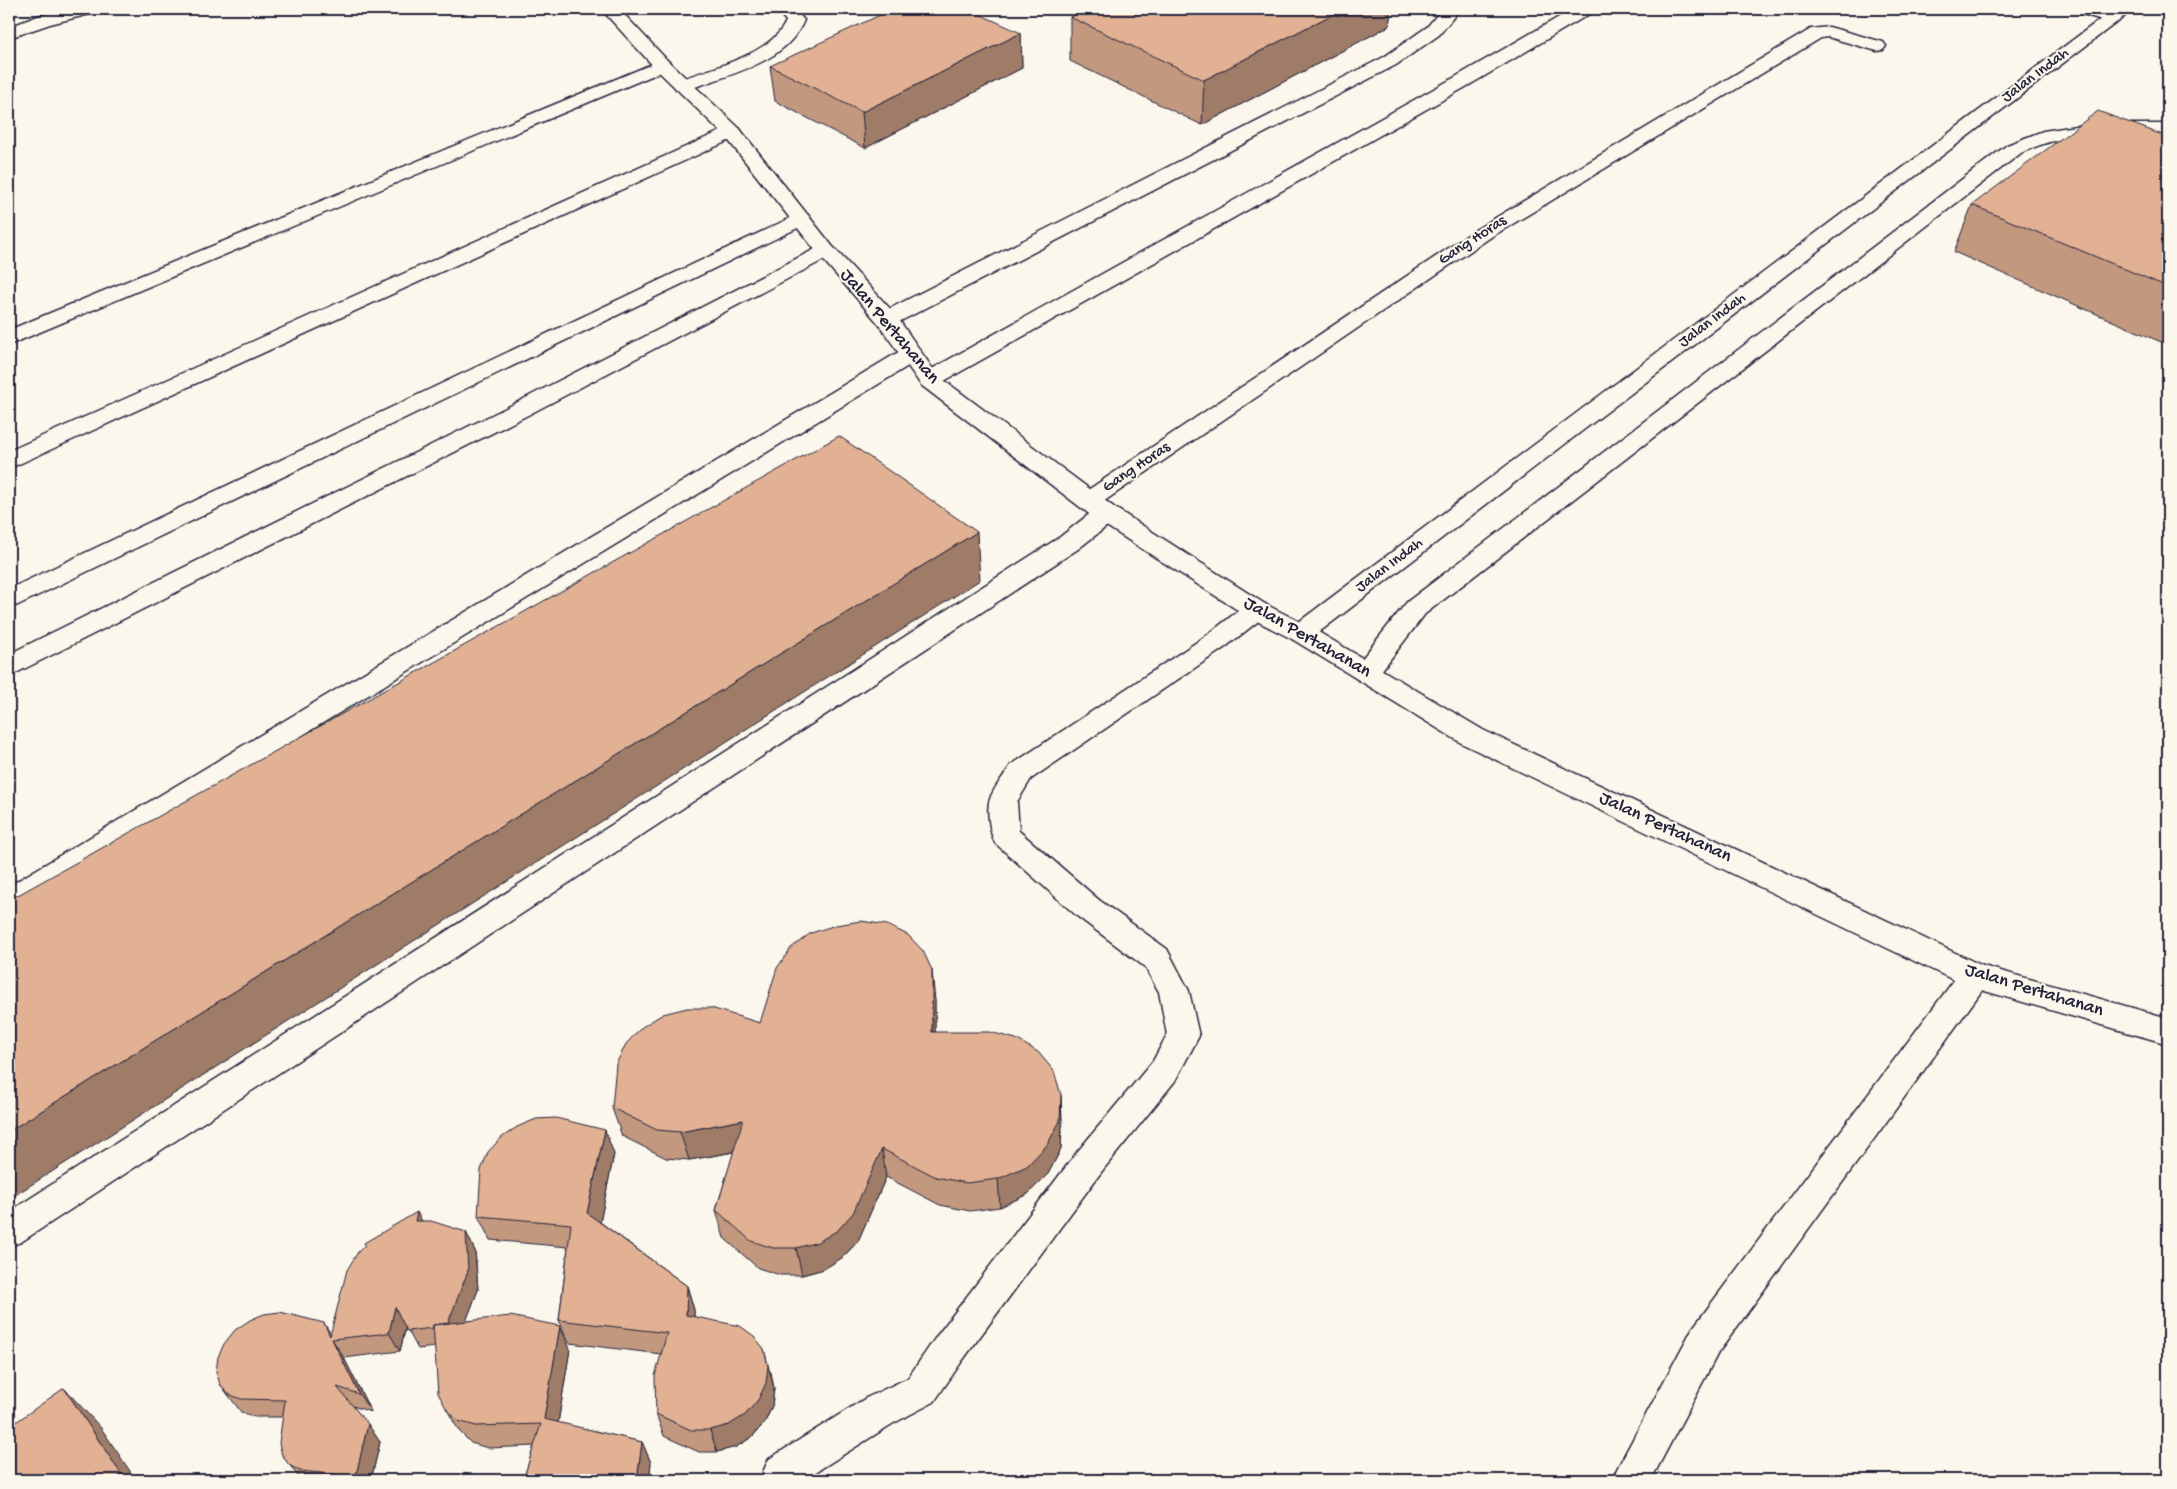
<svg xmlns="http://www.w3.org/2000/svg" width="2177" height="1489" font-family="'Gochi Hand',sans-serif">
<rect width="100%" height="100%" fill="#fbf7ec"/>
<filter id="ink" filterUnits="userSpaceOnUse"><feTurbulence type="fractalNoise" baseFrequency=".02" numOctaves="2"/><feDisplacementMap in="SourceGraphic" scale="10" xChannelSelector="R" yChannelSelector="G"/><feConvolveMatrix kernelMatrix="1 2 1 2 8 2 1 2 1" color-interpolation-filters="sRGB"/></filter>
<g filter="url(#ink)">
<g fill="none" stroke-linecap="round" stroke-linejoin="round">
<g stroke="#22223b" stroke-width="3">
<path id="lane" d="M 68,9 L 97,9 L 94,13 L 50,24 L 9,38 L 9,27 L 38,16 Z
M 776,9 L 794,9 L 804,20 C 787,63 729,74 690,89 L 683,91 L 676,89 L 674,85 L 676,81 C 709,69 772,55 786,21 Z
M 1442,9 L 1460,9 L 1439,35 L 1396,65 L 895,324 L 887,326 L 879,324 L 876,319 L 879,314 L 1384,57 L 1427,27 Z
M 2076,9 C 2089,8 2112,6 2121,18 L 2118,22 L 2112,23 L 2079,13 Z
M 2089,124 L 2168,124 L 2168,136 C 2116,136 2069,129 2021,153 L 1425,614 L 1375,679 L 1366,681 L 1357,679 L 1353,672 L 1357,665 L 1407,602 L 2007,145 L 2043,131 Z
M 910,348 L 918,350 L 921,355 L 918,360 L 19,908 L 9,912 L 9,886 L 902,350 Z
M 1106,506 L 1115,508 L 1118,514 L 1115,520 L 1078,549 L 21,1242 L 9,1246 L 9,1212 L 1060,537 L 1097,508 Z
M 1256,601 L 1265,604 L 1269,610 L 1265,616 L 1224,648 L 1031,779 L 1017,802 L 1019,831 L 1099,900 L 1167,949 L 1189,991 L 1199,1036 L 1175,1081 L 1102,1171 L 962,1361 L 934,1402 L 892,1424 L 803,1480 L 767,1480 L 763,1472 L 769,1459 L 866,1398 L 908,1378 L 936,1337 L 1078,1151 L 1153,1061 L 1167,1035 L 1159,992 L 1145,967 L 1077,916 L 995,843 C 990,834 986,809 990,799 C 994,787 1004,776 1011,765 L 1206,636 L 1247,604 Z
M 1975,964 L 1986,967 L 1990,976 L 1986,985 L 1718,1353 L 1651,1480 L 1612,1480 L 1618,1467 L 1692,1329 L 1964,967 Z"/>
</g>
<g stroke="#22223b" stroke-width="3">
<path id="street" d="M 1573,9 L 1594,9 L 1591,13 L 1471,84 L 937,385 L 929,387 L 921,385 L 918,380 L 921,375 L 1457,76 Z
M 2114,9 L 2134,9 L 1310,639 L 1301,642 L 1292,639 L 1288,633 L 1292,627 Z
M 1829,27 L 1883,42 L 1886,46 L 1883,50 L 1877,51 L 1828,37 L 1821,38 L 1491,237 L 1097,506 L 1088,509 L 1079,506 L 1076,501 L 1079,496 L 1477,229 L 1811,29 Z
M 662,60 L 668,61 L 671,65 L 668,69 L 9,345 L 9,330 Z
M 732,126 L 739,128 L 742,132 L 739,136 L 17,465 L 9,467 L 9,451 Z
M 801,213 L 808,215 L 811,219 L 808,223 L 18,605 L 9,608 L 9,589 Z
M 826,245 L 833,247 L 836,251 L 833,255 L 526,416 L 18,672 L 9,674 L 9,654 L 510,406 L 819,247 Z"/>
</g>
<g stroke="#22223b" stroke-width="3">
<path id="primary" d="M 601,9 L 619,9 L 668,61 L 739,128 L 833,247 L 895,314 L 937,375 L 1115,508 L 1265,604 L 1310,627 L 1483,730 L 1983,966 L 2168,1018 L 2168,1044 L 1964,985 L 1463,744 L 1292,639 L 1247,616 L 1097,520 L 921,385 L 878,323 L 819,255 L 725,136 L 656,69 Z"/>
</g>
<use href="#lane" fill="#fbf7ec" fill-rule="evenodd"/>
<use href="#street" fill="#fbf7ec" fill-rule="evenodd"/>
<use href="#primary" fill="#fbf7ec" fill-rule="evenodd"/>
</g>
<path fill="#c2987f" stroke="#22223b" d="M 1088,9 L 1391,9 L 1389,26 L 1202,125 L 1070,61 L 1070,17 Z
M 1021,33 L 1022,68 L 865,148 L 775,101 L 770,66 Z
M 2168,137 L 2168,345 L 1954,252 L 1972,205 Z
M 935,1000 L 935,1032 L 1061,1095 L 1062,1123 L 1061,1149 L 1048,1174 L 1028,1194 L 1000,1207 L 970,1211 L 940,1205 L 886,1177 L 858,1241 L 843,1257 L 824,1269 L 802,1275 L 780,1275 L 758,1268 L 724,1238 L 716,1210 L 734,1152 L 689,1160 L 666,1158 L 622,1136 L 612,1108 L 760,1023 Z
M 614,1154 L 600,1222 L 687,1286 L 694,1310 L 694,1317 L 771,1372 L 774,1388 L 772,1406 L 765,1422 L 752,1437 L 736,1447 L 717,1452 L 699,1452 L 664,1436 L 656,1414 L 661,1354 L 569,1343 L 559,1320 L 568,1247 L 490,1240 L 478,1216 Z
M 422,1221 L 466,1232 L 475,1251 L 478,1290 L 466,1321 L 560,1326 L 570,1349 L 558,1423 L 642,1442 L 651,1463 L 649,1480 L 523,1480 L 534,1446 L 488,1448 L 471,1443 L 459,1431 L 446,1408 L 435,1347 L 418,1349 L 406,1327 L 400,1351 L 344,1358 L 371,1412 L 353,1406 L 380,1442 L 372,1476 L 402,1480 L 301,1480 L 282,1455 L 283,1417 L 255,1417 L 241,1412 L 220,1384 L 324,1323 L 331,1334 Z"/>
<path fill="#9e7c68" stroke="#22223b" d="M 1343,9 L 1391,9 L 1389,26 L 1202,125 L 1204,80 Z
M 1021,33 L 1022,68 L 865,148 L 862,112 Z
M 977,532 L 980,580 L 9,1199 L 9,1131 Z
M 932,970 L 935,1000 L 935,1061 L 932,1032 Z
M 1061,1095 L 1062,1123 L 1061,1149 L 1048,1174 L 1028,1194 L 1000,1207 L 998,1179 Z
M 743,1120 L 750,1149 L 689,1160 L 680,1132 Z
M 605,1130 L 614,1154 L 597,1237 L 587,1213 Z
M 882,1149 L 886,1177 L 858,1241 L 843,1257 L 824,1269 L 802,1275 L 796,1248 Z
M 417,1212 L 428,1232 L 415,1221 Z
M 466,1232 L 475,1251 L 478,1290 L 457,1345 L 447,1326 Z
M 687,1286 L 694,1310 L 694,1338 L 686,1315 Z
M 395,1307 L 406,1325 L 400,1351 L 389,1333 Z
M 560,1326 L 570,1349 L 555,1441 L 544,1419 Z
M 332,1339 L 344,1358 L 371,1412 L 359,1394 Z
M 764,1349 L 774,1388 L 772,1406 L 765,1422 L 752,1437 L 736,1447 L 717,1452 L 710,1430 Z
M 64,1388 L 101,1428 L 136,1480 L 125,1480 Z
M 368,1424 L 380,1442 L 371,1480 L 356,1475 Z
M 642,1442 L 651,1463 L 649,1480 L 637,1480 Z"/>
<path fill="#e2b194" stroke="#22223b" d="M 893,9 L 968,9 L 1021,33 L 862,112 L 770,66 Z
M 1088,9 L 1343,9 L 1204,80 L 1070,17 Z
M 2098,111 L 2168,137 L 2168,287 L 1972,205 Z
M 839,436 L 977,532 L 9,1131 L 9,900 Z
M 861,921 L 887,925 L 908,935 L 923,951 L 932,970 L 932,1032 L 990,1032 L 1016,1039 L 1038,1052 L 1054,1071 L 1061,1095 L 1060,1121 L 1047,1145 L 1027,1166 L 998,1179 L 967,1183 L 936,1177 L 882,1149 L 853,1213 L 838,1230 L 818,1242 L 796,1248 L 773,1248 L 751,1241 L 716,1210 L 743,1120 L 680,1132 L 657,1130 L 612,1108 L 616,1064 L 626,1044 L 642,1027 L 663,1014 L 687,1008 L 711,1008 L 760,1023 L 777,968 L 791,948 L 811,933 L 836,925 Z
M 556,1118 L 605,1130 L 587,1213 L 687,1286 L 686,1315 L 740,1326 L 754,1336 L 764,1349 L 768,1366 L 766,1383 L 758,1400 L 745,1415 L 729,1425 L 710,1430 L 691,1430 L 656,1414 L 655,1376 L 667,1333 L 559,1320 L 571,1224 L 478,1216 L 481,1170 L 488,1152 L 501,1138 L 517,1127 L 536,1119 Z
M 417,1212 L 415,1221 L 431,1221 L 466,1232 L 468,1271 L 448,1323 L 433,1325 L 433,1328 L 407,1331 L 395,1307 L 389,1333 L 332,1339 L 359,1394 L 337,1387 L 368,1424 L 356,1475 L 401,1479 L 402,1480 L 352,1480 L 353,1476 L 300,1471 L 289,1465 L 282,1455 L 279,1443 L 285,1400 L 241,1399 L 228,1394 L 220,1384 L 216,1372 L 218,1357 L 224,1344 L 235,1330 L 250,1320 L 264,1314 L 280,1312 L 324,1323 L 330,1336 L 347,1270 L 358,1252 L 365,1245 L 364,1243 Z
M 510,1316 L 560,1326 L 544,1419 L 642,1442 L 637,1480 L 523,1480 L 541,1424 L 476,1426 L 458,1421 L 446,1408 L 438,1393 L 433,1325 Z
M 64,1388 L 125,1480 L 9,1480 L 9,1427 Z"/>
</g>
<g text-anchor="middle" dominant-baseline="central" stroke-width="4" stroke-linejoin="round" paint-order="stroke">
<g font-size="16" fill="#22223b" stroke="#fbf7ec">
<text transform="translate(2036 76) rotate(-37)">Jalan Indah</text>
<text transform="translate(1473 241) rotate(-33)">Gang Horas</text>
<text transform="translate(1713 321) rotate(-37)">Jalan Indah</text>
<text transform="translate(1137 468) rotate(-34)">Gang Horas</text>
<text transform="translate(1390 566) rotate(-37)">Jalan Indah</text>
</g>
<g font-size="19" fill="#22223b" stroke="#fbf7ec">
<text transform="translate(889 327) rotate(50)">Jalan Pertahanan</text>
<text transform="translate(1307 638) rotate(30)">Jalan Pertahanan</text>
<text transform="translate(1665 828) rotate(25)">Jalan Pertahanan</text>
<text transform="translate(2034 991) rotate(17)">Jalan Pertahanan</text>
</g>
</g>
<rect width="2177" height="1489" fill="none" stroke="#fbf7ec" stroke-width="30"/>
<rect x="15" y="15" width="2147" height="1459" fill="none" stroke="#22223b" stroke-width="2" filter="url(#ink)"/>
</svg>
